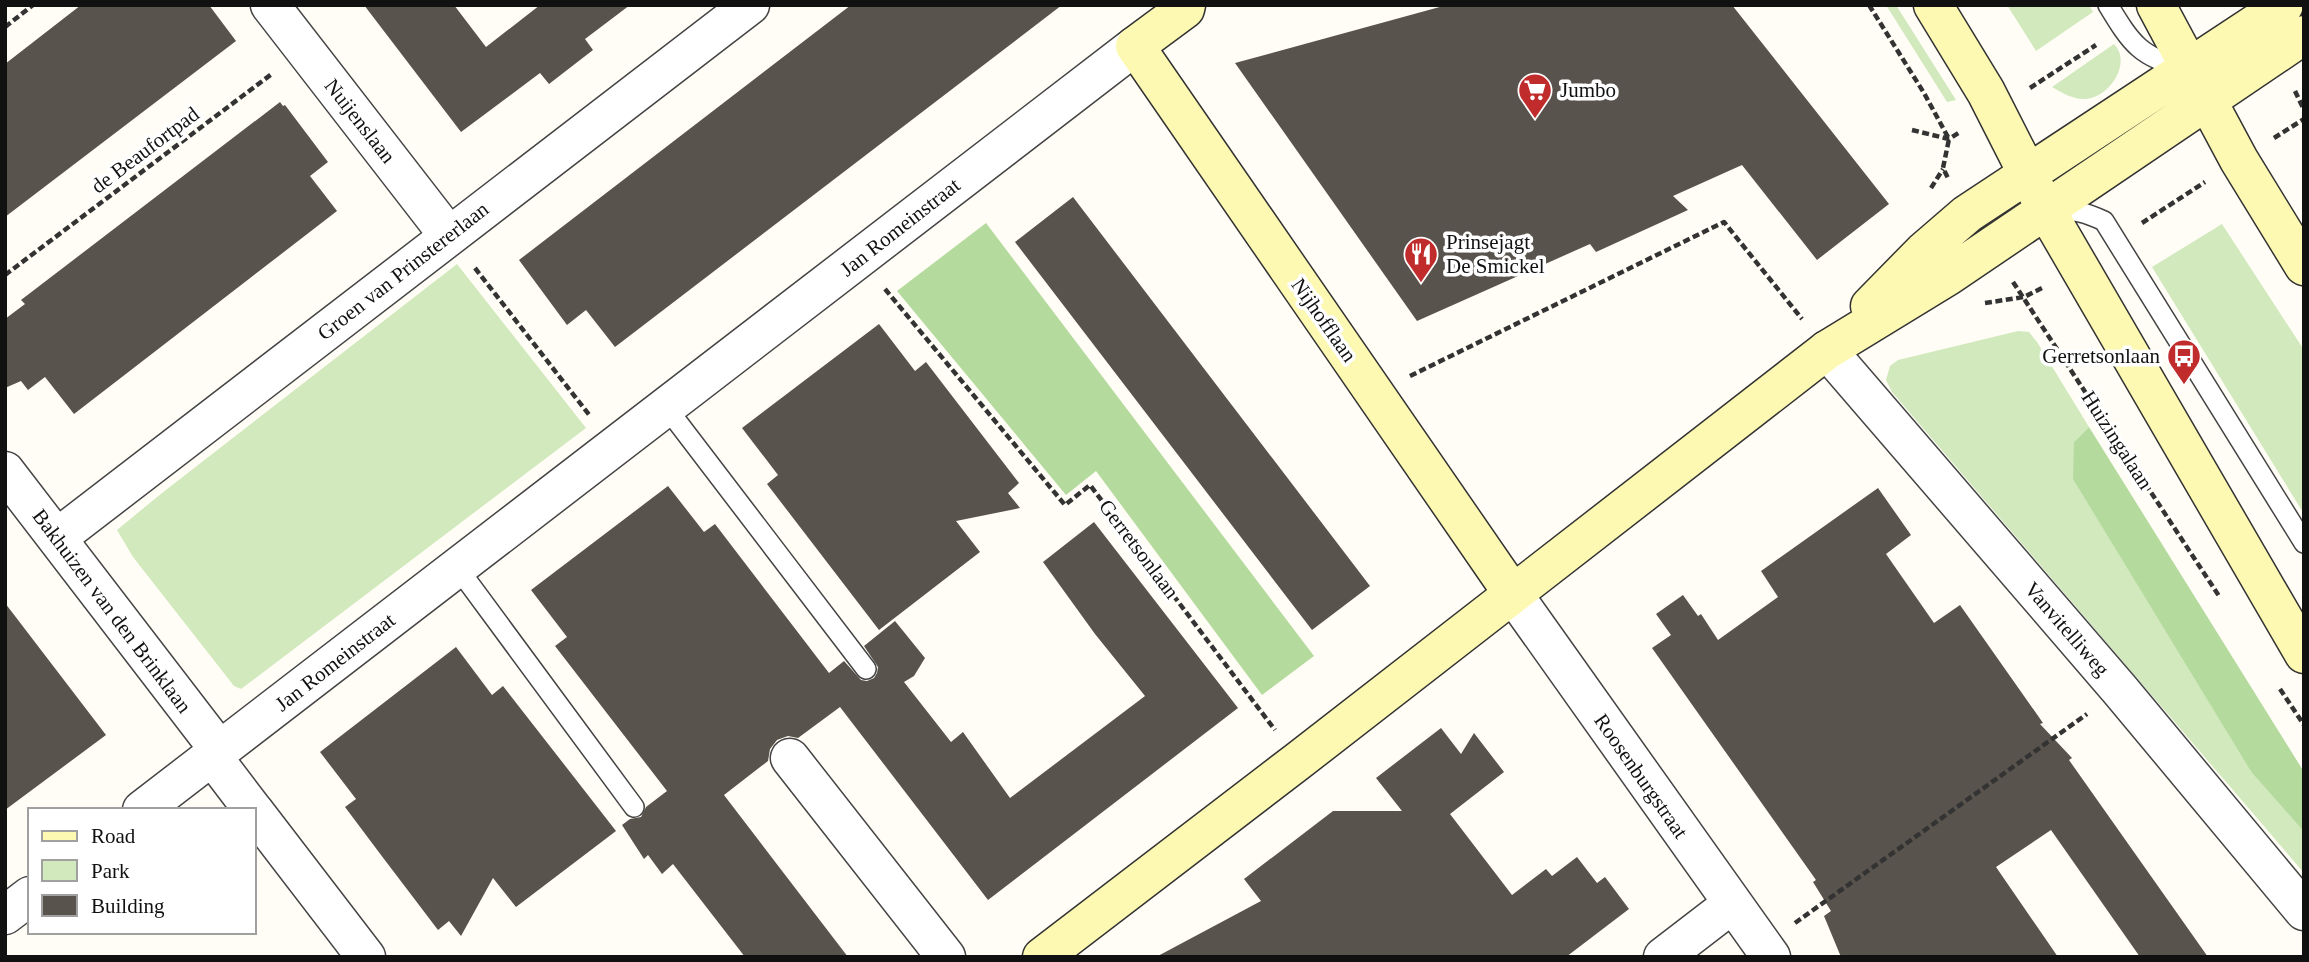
<svg xmlns="http://www.w3.org/2000/svg" width="2309" height="962" font-family="Georgia,serif">
<rect width="100%" height="100%" fill="#fffdf5"/>
<path fill="#d2e9be" d="M 1886,5 L 1896,5 L 1956,100 L 1947,102 Z
M 2007,5 L 2089,5 L 2093,12 L 2036,51 Z
M 2114,44 C 2133,63 2108,100 2083,99 C 2072,99 2061,92 2052,87 Z
M 2222,224 L 2304,350 L 2304,514 L 2152,267 Z
M 457,264 L 586,428 L 241,689 L 234,686 L 133,557 L 117,530 L 162,493 Z
M 2018,331 L 2029,332 L 2037,342 L 2089,427 L 2074,442 L 2252,773 L 2304,832 L 2304,873 L 1892,392 L 1886,380 L 1890,366 L 1898,360 Z"/>
<path fill="#b5da9e" d="M 986,223 L 1314,656 L 1262,695 L 1096,471 L 1066,495 L 897,291 Z
M 2089,427 L 2304,772 L 2304,832 L 2252,773 L 2073,479 L 2074,442 Z"/>
<path fill="#59534d" d="M 81,5 L 209,5 L 236,41 L 5,217 L 5,64 Z
M 364,5 L 454,5 L 486,47 L 540,5 L 630,5 L 585,39 L 593,50 L 549,84 L 540,73 L 461,132 Z
M 851,5 L 1062,5 L 615,347 L 586,310 L 567,325 L 519,260 Z
M 1447,5 L 1732,5 L 1889,204 L 1817,260 L 1742,165 L 1673,196 L 1688,210 L 1596,252 L 1590,244 L 1417,321 L 1235,63 Z
M 280,102 L 283,106 L 285,105 L 328,162 L 310,176 L 337,211 L 74,414 L 45,377 L 28,390 L 21,381 L 5,388 L 5,319 L 25,304 L 21,300 Z
M 1073,197 L 1370,586 L 1312,630 L 1015,242 Z
M 879,324 L 915,371 L 926,362 L 1019,483 L 1008,493 L 1020,508 L 956,521 L 980,552 L 879,630 L 767,484 L 778,475 L 742,428 Z
M 668,486 L 704,532 L 715,524 L 829,673 L 844,661 L 861,680 L 867,681 L 874,678 L 877,673 L 878,667 L 864,646 L 895,621 L 925,658 L 914,676 L 904,682 L 951,742 L 963,732 L 1010,798 L 1145,696 L 1095,634 L 1043,562 L 1094,522 L 1238,708 L 988,900 L 840,707 L 798,738 L 788,736 L 777,740 L 770,749 L 768,761 L 724,795 L 848,957 L 745,957 L 673,864 L 662,874 L 648,855 L 644,859 L 622,825 L 630,819 L 641,817 L 646,807 L 667,791 L 555,646 L 567,637 L 531,590 Z
M 1878,488 L 1911,535 L 1886,554 L 1934,623 L 1960,605 L 2043,723 L 2040,724 L 2072,758 L 2069,760 L 2208,957 L 2140,957 L 2051,830 L 1996,867 L 2058,957 L 1841,957 L 1824,916 L 1831,911 L 1813,882 L 1816,880 L 1652,648 L 1671,635 L 1656,614 L 1683,595 L 1698,616 L 1701,614 L 1718,640 L 1778,597 L 1761,571 Z
M 5,603 L 106,735 L 5,810 Z
M 456,647 L 492,695 L 503,686 L 616,831 L 516,907 L 493,878 L 461,936 L 449,921 L 438,930 L 381,855 L 345,807 L 356,799 L 320,752 Z
M 1441,728 L 1461,754 L 1474,733 L 1504,772 L 1450,814 L 1512,895 L 1546,869 L 1552,876 L 1577,857 L 1597,883 L 1605,877 L 1629,909 L 1566,957 L 1156,957 L 1261,901 L 1244,879 L 1333,811 L 1402,811 L 1376,778 Z"/>
<g fill="none" stroke-linecap="round" stroke-linejoin="round">
<g stroke="#444" stroke-width="22">
<path id="lane" d="M 2108,5 C 2131,43 2141,59 2187,68
M 2054,210 C 2073,209 2087,213 2104,221 L 2304,543
M 666,407 L 866,669
M 457,567 L 634,807"/>
</g>
<g stroke="#444" stroke-width="41">
<path id="street" d="M 270,5 L 449,236
M 1827,350 L 2120,690 L 2304,911
M 5,471 L 220,751
M 57,538 L 750,5
M 1513,594 L 1771,957
M 212,756 L 253,810
M 790,758 L 946,957
M 142,810 L 1135,46
M 254,811 L 366,957
M 5,915 L 30,896
M 1663,957 L 1732,904"/>
</g>
<g stroke="#333" stroke-width="41">
<path id="secondary" d="M 1186,5 L 1185,9 L 1135,46 L 1513,594
M 1933,5 L 1986,92 L 2046,210 L 2304,654
M 2156,5 L 2239,160 L 2304,266
M 1870,306 L 1923,252 L 1967,214 L 2284,5
M 1042,957 L 1298,761 L 1827,350 L 1948,276 L 2304,35"/>
</g>
<path stroke="#333" stroke-width="4.5" stroke-dasharray="7 3.5" stroke-linecap="butt" d="M 1869,5 L 1924,93 L 1949,139 L 1943,168 L 1949,180
M 5,27 L 33,5
M 2030,88 L 2096,45
M 2295,91 L 2304,110
M 1912,130 L 1949,139 L 1960,132
M 2274,138 L 2304,119
M 1931,188 L 1943,169
M 2142,223 L 2205,182
M 475,268 L 590,416
M 5,275 L 273,73
M 2013,282 L 2219,596
M 885,289 L 1065,505 L 1090,485 L 1275,730
M 1985,303 L 2024,297 L 2044,287
M 1410,376 L 1724,222 L 1802,319
M 2280,689 L 2304,725
M 1795,923 L 2087,714"/>
<use href="#lane" stroke="#fff" stroke-width="19"/>
<use href="#street" stroke="#fff" stroke-width="38"/>
<use href="#secondary" stroke="#fdf9b2" stroke-width="38"/>
</g>
<defs>
<g id="supermarket-pin" transform="scale(1.75)"><path d="M0 17L-7.5 6A9.5 9.5 0 1 1 7.5 6Z" fill="#bf2c2b" stroke="#fff"/><path d="M-6-5.5h2.5l.6 2H6L4.5 2H-2.5L-4.4-4H-6ZM-1.5 3.2a1.3 1.3 0 1 0 .1 0ZM3 3.2a1.3 1.3 0 1 0 .1 0Z" fill="#fff"/></g>
<g id="restaurant-pin" transform="scale(1.75)"><path d="M0 17L-7.5 6A9.5 9.5 0 1 1 7.5 6Z" fill="#bf2c2b" stroke="#fff"/><path d="M-5-6h1v4h1v-4h1v4h1v-4h1v5L-1.5 .5V6h-2V.5L-5-1ZM5-6V6H3V1.5H1.5Q1.5-4 5-6Z" fill="#fff"/></g>
<g id="bus-pin" transform="scale(1.75)"><path d="M0 17L-7.5 6A9.5 9.5 0 1 1 7.5 6Z" fill="#bf2c2b" stroke="#fff"/><path d="M-5-6H5V4H4V6H2V4H-2V6H-4V4H-5ZM-3.5-4V0h7V-4ZM-3.5 1.2v1.5H-2V1.2ZM2 1.2v1.5H3.5V1.2Z" fill="#fff"/></g>
</defs>
<g fill-rule="evenodd">
<use href="#supermarket-pin" x="1535" y="90"/>
<use href="#restaurant-pin" x="1421" y="254"/>
<use href="#bus-pin" x="2184" y="356"/>
</g>
<g text-anchor="middle" dominant-baseline="central" stroke-width="7" stroke-linejoin="round" paint-order="stroke">
<g font-size="21" fill="#111" stroke="#fff" text-anchor="start">
<text x="1560" y="90">Jumbo</text>
<text x="1446" y="242">Prinsejagt<tspan x="1446" dy="24">De Smickel</tspan></text>
<text x="2160" y="356" text-anchor="end">Gerretsonlaan</text>
</g>
<g font-size="21" fill="#111" stroke="#fff">
<text transform="translate(360 121) rotate(52)">Nuijenslaan</text>
<text transform="translate(145 150) rotate(-37)">de Beaufortpad</text>
<text transform="translate(900 227) rotate(-38)">Jan Romeinstraat</text>
<text transform="translate(403 271) rotate(-38)">Groen van Prinstererlaan</text>
<text transform="translate(1324 320) rotate(55)">Nijhofflaan</text>
<text transform="translate(2117 440) rotate(57)">Huizingalaan</text>
<text transform="translate(1139 549) rotate(53)">Gerretsonlaan</text>
<text transform="translate(112 611) rotate(53)">Bakhuizen van den Brinklaan</text>
<text transform="translate(2067 629) rotate(49)">Vanvitelliweg</text>
<text transform="translate(335 662) rotate(-38)">Jan Romeinstraat</text>
<text transform="translate(1641 776) rotate(55)">Roosenburgstraat</text>
</g>
</g>
<rect width="2309" height="962" fill="none" stroke="#111111" stroke-width="14"/>
<rect x="28" y="808" width="228" height="126" fill="#ffffff" stroke="#a0a0a0" stroke-width="2"/>
<rect x="42" y="831" width="35" height="10" fill="#fdf9b2" stroke="#a0a0a0" stroke-width="2"/>
<text x="91" y="843" font-size="21" fill="#111111">Road</text>
<rect x="42" y="860" width="35" height="21" fill="#d2e9be" stroke="#a0a0a0" stroke-width="2"/>
<text x="91" y="878" font-size="21" fill="#111111">Park</text>
<rect x="42" y="895" width="35" height="21" fill="#59534d" stroke="#a0a0a0" stroke-width="2"/>
<text x="91" y="913" font-size="21" fill="#111111">Building</text>
</svg>
